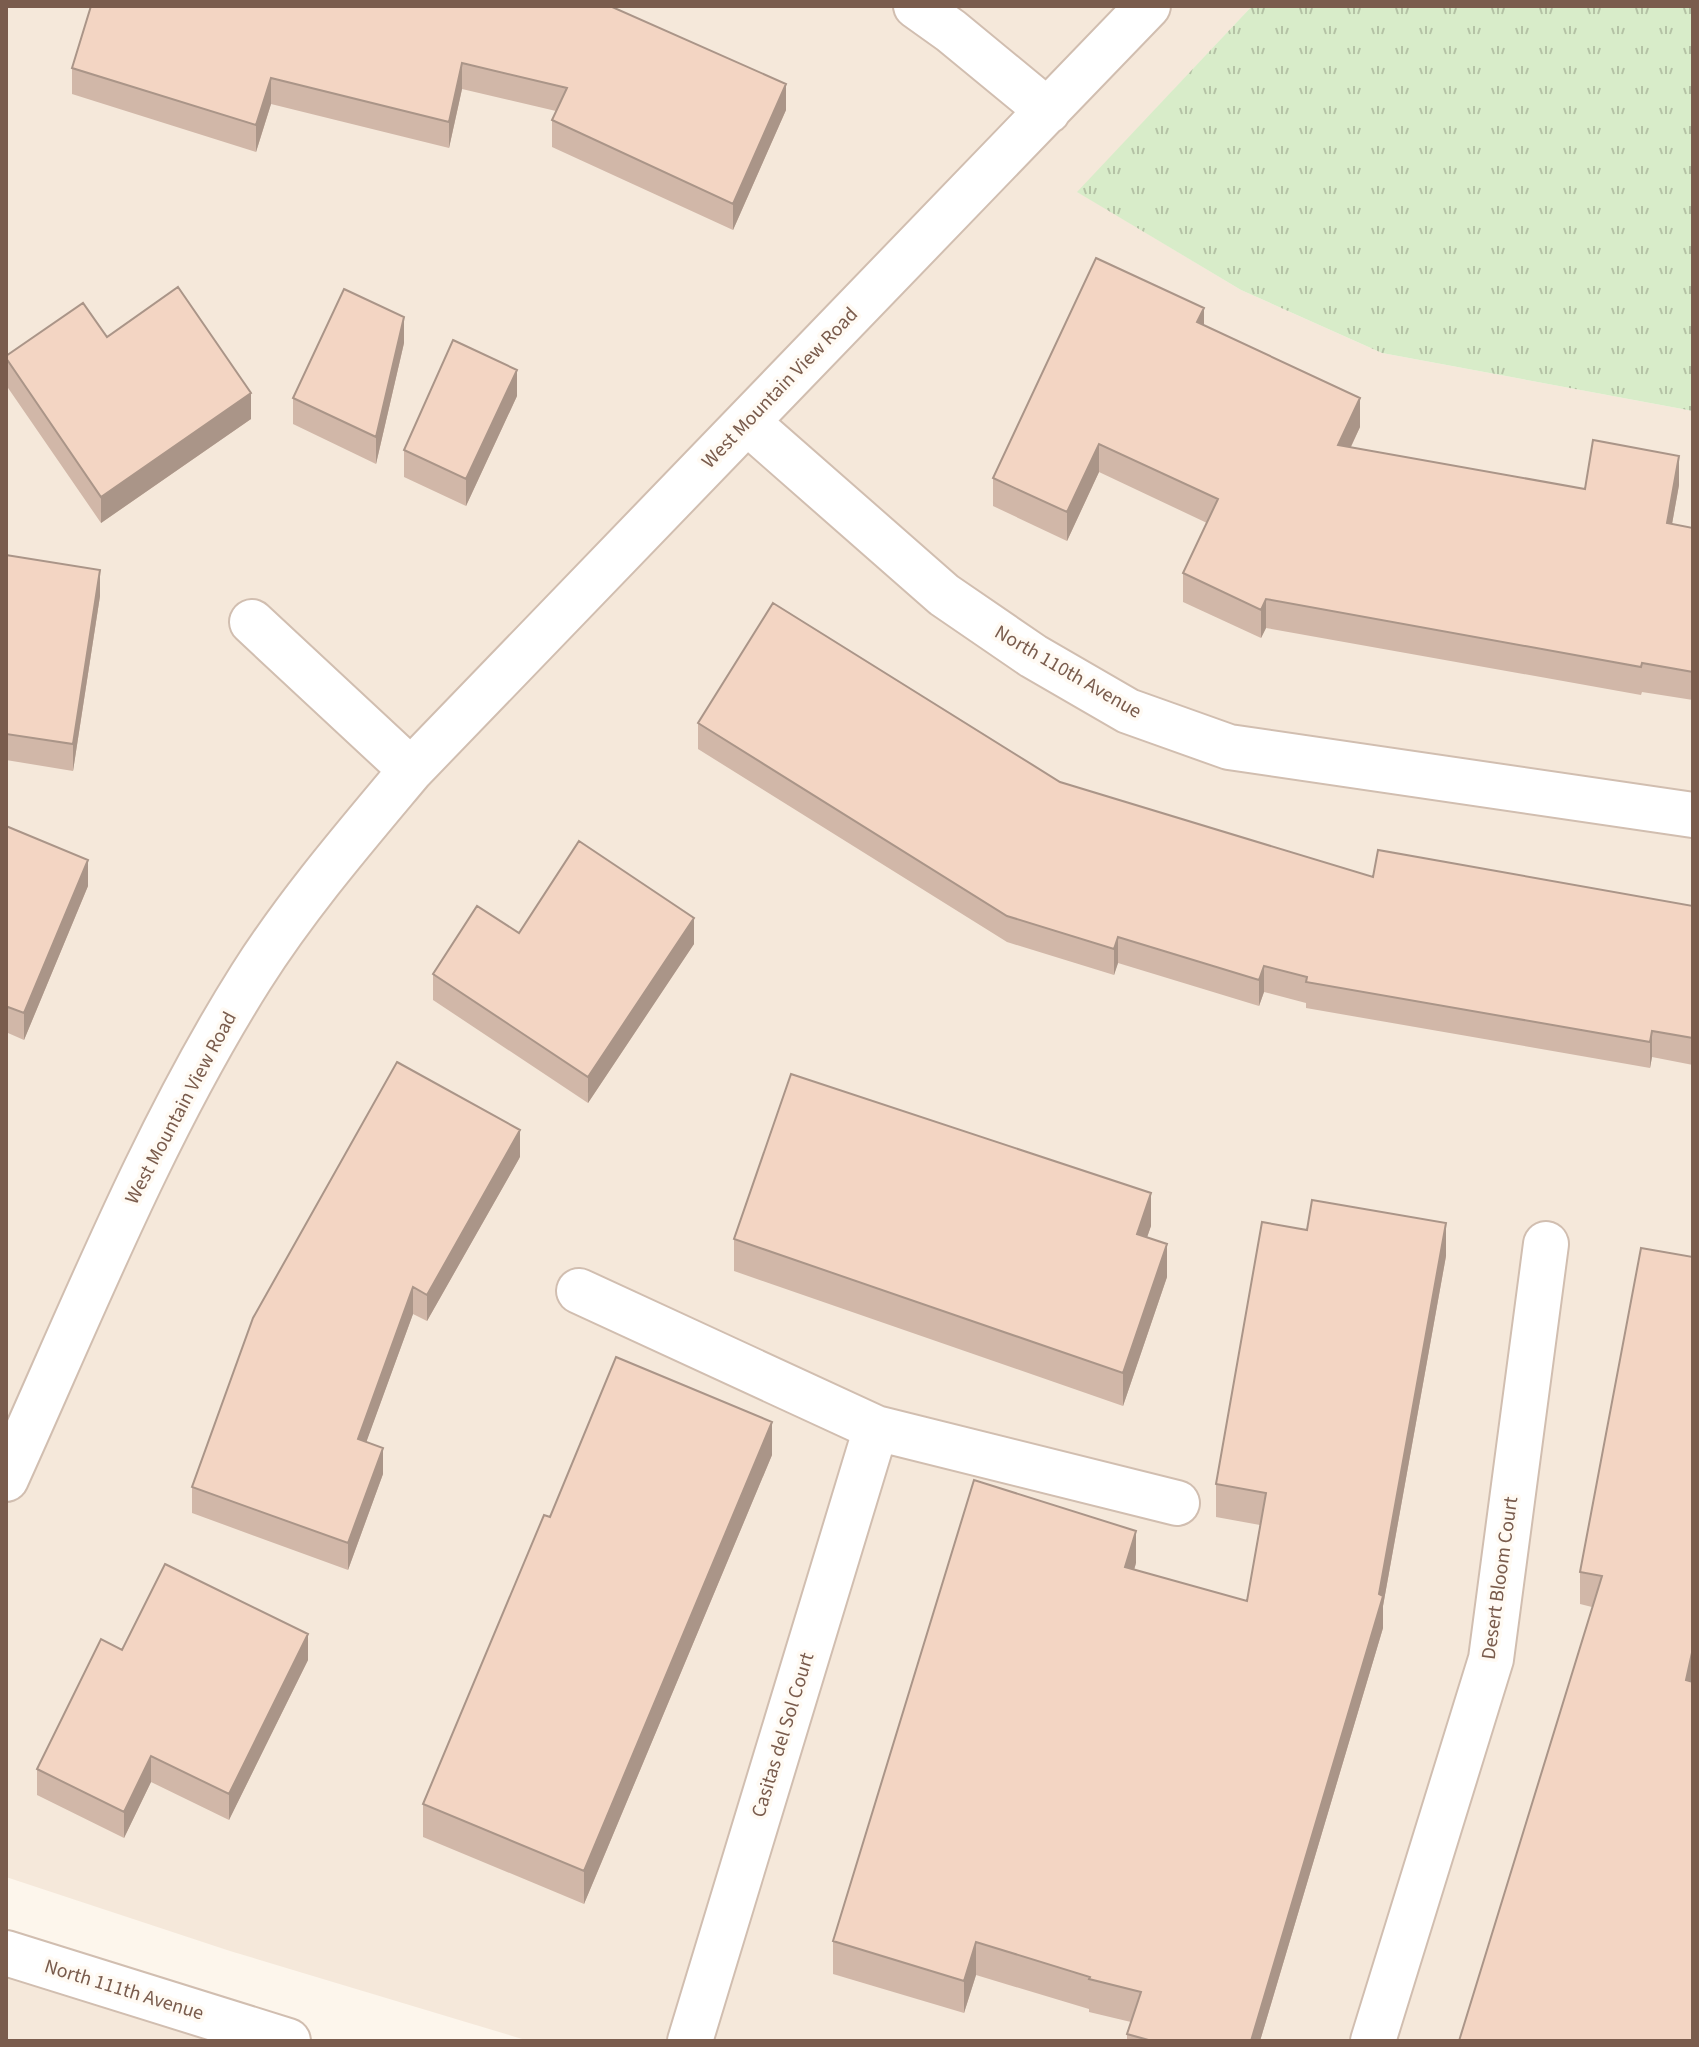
<svg xmlns="http://www.w3.org/2000/svg" width="1699" height="2047" font-family="'Source Sans 3',sans-serif">
<defs>
<pattern id="grass-tufts" width="24" height="20" patternUnits="userSpaceOnUse" patternTransform="scale(2)"><rect width="24" height="20" fill="#d8ecc9"/><path d="M3 7l-1-3M5 7V3M7 7l1-3M15 17l-1-3M17 17v-4M19 17l1-3" fill="none" stroke="#b4c2a5"/></pattern>
</defs>
<rect width="100%" height="100%" fill="#fdf6ec"/>
<path fill="#f5e8da" d="M 6,6 L 1252,6 L 1078,192 L 1241,290 L 1382,353 L 1693,411 L 1693,2041 L 529,2041 L 230,1951 L 6,1877 Z
M 6,1961 L 256,2041 L 6,2041 Z"/>
<path fill="url(#grass-tufts)" d="M 1252,6 L 1693,6 L 1693,411 L 1382,353 L 1241,290 L 1077,192 Z"/>
<g fill="none" stroke-linecap="round" stroke-linejoin="round">
<g stroke="#d1beb0" stroke-width="48">
<path id="pedestrian" d="M 579,1291 L 876,1428 L 1177,1503
M 690,2041 L 876,1428
M 1373,2041 L 1491,1659 L 1546,1244"/>
</g>
<g stroke="#d1beb0" stroke-width="48">
<path id="minor" d="M 916,6 L 951,31 L 1048,111
M 747,422 L 944,595 L 1033,656 L 1128,711 L 1229,747 L 1693,815
M 252,622 L 411,770
M 6,1479 C 82,1311 153,1132 251,977 C 298,903 355,837 411,770 L 1148,6"/>
</g>
<g stroke="#d1beb0" stroke-width="48">
<path id="tertiary" d="M 6,1953 L 288,2041"/>
</g>
<use href="#pedestrian" stroke="#fff" stroke-width="44"/>
<use href="#minor" stroke="#fff" stroke-width="44"/>
<use href="#tertiary" stroke="#fff" stroke-width="44"/>
</g>
<path fill="#d1b7a8" d="M 91,6 L 786,110 L 733,230 L 552,147 L 552,120 L 556,111 L 462,89 L 449,148 L 271,104 L 256,152 L 72,94 L 72,68 Z
M 1204,325 L 1360,427 L 1351,447 L 1585,489 L 1679,485 L 1672,524 L 1693,528 L 1693,700 L 1642,692 L 1641,695 L 1266,628 L 1261,638 L 1183,602 L 1183,573 L 1207,523 L 1099,472 L 1067,541 L 993,506 L 993,478 Z
M 107,337 L 251,419 L 101,523 L 6,385 L 6,356 Z
M 404,343 L 376,464 L 293,424 L 293,398 Z
M 517,396 L 466,506 L 404,477 L 404,450 Z
M 6,555 L 100,596 L 73,771 L 6,760 Z
M 698,723 L 1060,782 L 1373,877 L 1693,906 L 1693,1065 L 1652,1057 L 1650,1068 L 1306,1008 L 1306,1003 L 1264,992 L 1259,1006 L 1118,963 L 1114,975 L 1007,942 L 698,749 Z
M 6,826 L 88,886 L 24,1040 L 8,1033 L 6,1036 Z
M 519,933 L 694,944 L 588,1103 L 433,1000 L 433,974 Z
M 520,1157 L 427,1321 L 413,1314 L 366,1442 L 383,1474 L 348,1570 L 192,1513 L 192,1487 Z
M 1151,1226 L 1147,1237 L 1167,1277 L 1123,1406 L 734,1271 L 734,1239 Z
M 1446,1256 L 1383,1606 L 1383,1628 L 1260,2041 L 1127,2041 L 1127,2034 L 1131,2022 L 1089,2012 L 1089,2009 L 976,1975 L 964,2013 L 833,1974 L 833,1941 L 1136,1563 L 1134,1570 L 1247,1601 L 1260,1525 L 1216,1517 L 1216,1484 Z
M 1693,1257 L 1693,2041 L 1592,1607 L 1580,1604 L 1580,1572 Z
M 772,1455 L 584,1904 L 423,1837 L 423,1804 L 550,1517 Z
M 122,1650 L 308,1660 L 229,1820 L 151,1782 L 124,1838 L 37,1795 L 37,1769 Z"/>
<path fill="#aa9588" d="M 462,63 L 462,89 L 449,148 L 449,122 Z
M 271,78 L 271,104 L 256,152 L 256,125 Z
M 786,84 L 786,110 L 733,230 L 733,204 Z
M 1204,308 L 1204,337 L 1197,322 Z
M 404,317 L 404,343 L 376,464 L 376,437 Z
M 517,370 L 517,396 L 466,506 L 466,479 Z
M 251,393 L 251,419 L 101,523 L 101,497 Z
M 1360,398 L 1360,427 L 1338,474 L 1338,445 Z
M 1099,444 L 1099,472 L 1067,541 L 1067,512 Z
M 1679,456 L 1679,485 L 1667,552 L 1667,523 Z
M 100,570 L 100,596 L 73,771 L 73,744 Z
M 1266,599 L 1266,628 L 1261,638 L 1261,610 Z
M 88,860 L 88,886 L 24,1040 L 24,1013 Z
M 694,918 L 694,944 L 588,1103 L 588,1077 Z
M 1118,937 L 1118,963 L 1114,975 L 1114,949 Z
M 1264,966 L 1264,992 L 1259,1006 L 1259,980 Z
M 8,1007 L 8,1033 L 6,1036 L 6,1010 Z
M 1652,1031 L 1652,1057 L 1650,1068 L 1650,1042 Z
M 520,1130 L 520,1157 L 427,1321 L 427,1295 Z
M 1151,1193 L 1151,1226 L 1137,1266 L 1137,1234 Z
M 1446,1223 L 1446,1256 L 1383,1606 L 1383,1628 L 1260,2041 L 1251,2041 L 1379,1594 Z
M 1167,1244 L 1167,1277 L 1123,1406 L 1123,1373 Z
M 413,1287 L 413,1314 L 358,1465 L 358,1439 Z
M 772,1422 L 772,1455 L 584,1904 L 584,1871 Z
M 383,1448 L 383,1474 L 348,1570 L 348,1543 Z
M 1136,1531 L 1136,1563 L 1125,1600 L 1125,1567 Z
M 308,1634 L 308,1660 L 229,1820 L 229,1794 Z
M 1693,1648 L 1693,1681 L 1686,1713 L 1686,1680 Z
M 151,1756 L 151,1782 L 124,1838 L 124,1812 Z
M 976,1942 L 976,1975 L 964,2013 L 964,1981 Z"/>
<path fill="#f3d5c3" stroke="#aa9588" stroke-width="2" d="M 91,6 L 610,6 L 786,84 L 733,204 L 552,120 L 567,88 L 462,63 L 449,122 L 271,78 L 256,125 L 72,68 Z
M 1096,258 L 1204,308 L 1197,322 L 1360,398 L 1338,445 L 1585,489 L 1593,440 L 1679,456 L 1667,523 L 1693,528 L 1693,672 L 1642,663 L 1641,667 L 1266,599 L 1261,610 L 1183,573 L 1218,499 L 1099,444 L 1067,512 L 993,478 Z
M 178,287 L 251,393 L 101,497 L 6,358 L 6,356 L 83,303 L 107,337 Z
M 344,289 L 404,317 L 376,437 L 293,398 Z
M 453,340 L 517,370 L 466,479 L 404,450 Z
M 6,555 L 100,570 L 73,744 L 6,734 Z
M 773,603 L 1060,782 L 1373,877 L 1378,850 L 1693,906 L 1693,1038 L 1652,1031 L 1650,1042 L 1306,982 L 1307,977 L 1264,966 L 1259,980 L 1118,937 L 1114,949 L 1007,916 L 698,723 Z
M 6,826 L 88,860 L 24,1013 L 8,1007 L 6,1010 Z
M 579,841 L 694,918 L 588,1077 L 433,974 L 477,906 L 519,933 Z
M 397,1062 L 520,1130 L 427,1295 L 413,1287 L 358,1439 L 383,1448 L 348,1543 L 192,1487 L 253,1318 Z
M 791,1074 L 1151,1193 L 1137,1234 L 1167,1244 L 1123,1373 L 734,1239 Z
M 1312,1200 L 1446,1223 L 1379,1594 L 1383,1596 L 1251,2041 L 1152,2041 L 1127,2034 L 1141,1992 L 1089,1979 L 1090,1977 L 976,1942 L 964,1981 L 833,1941 L 974,1480 L 1136,1531 L 1125,1567 L 1247,1601 L 1266,1493 L 1216,1484 L 1262,1222 L 1307,1230 Z
M 1641,1248 L 1693,1257 L 1693,1648 L 1686,1680 L 1693,1682 L 1693,2041 L 1459,2041 L 1602,1576 L 1580,1572 Z
M 616,1357 L 772,1422 L 584,1871 L 423,1804 L 544,1515 L 550,1517 Z
M 165,1564 L 308,1634 L 229,1794 L 151,1756 L 124,1812 L 37,1769 L 101,1639 L 122,1650 Z"/>
<g text-anchor="middle" dominant-baseline="central" stroke-width="7" stroke-linejoin="round" paint-order="stroke">
<g font-size="20" fill="#7a5c4d" stroke="#fffaf3">
<text transform="translate(780 388) rotate(-46)">West Mountain View Road</text>
<text transform="translate(1068 672) rotate(30)">North 110th Avenue</text>
<text transform="translate(181 1108) rotate(-62)">West Mountain View Road</text>
<text transform="translate(1500 1578) rotate(-82)">Desert Bloom Court</text>
<text transform="translate(783 1735) rotate(-73)">Casitas del Sol Court</text>
<text transform="translate(124 1990) rotate(17)">North 111th Avenue</text>
</g>
</g>
<rect width="1699" height="2047" fill="none" stroke="#7a5c4d" stroke-width="16"/>
</svg>
